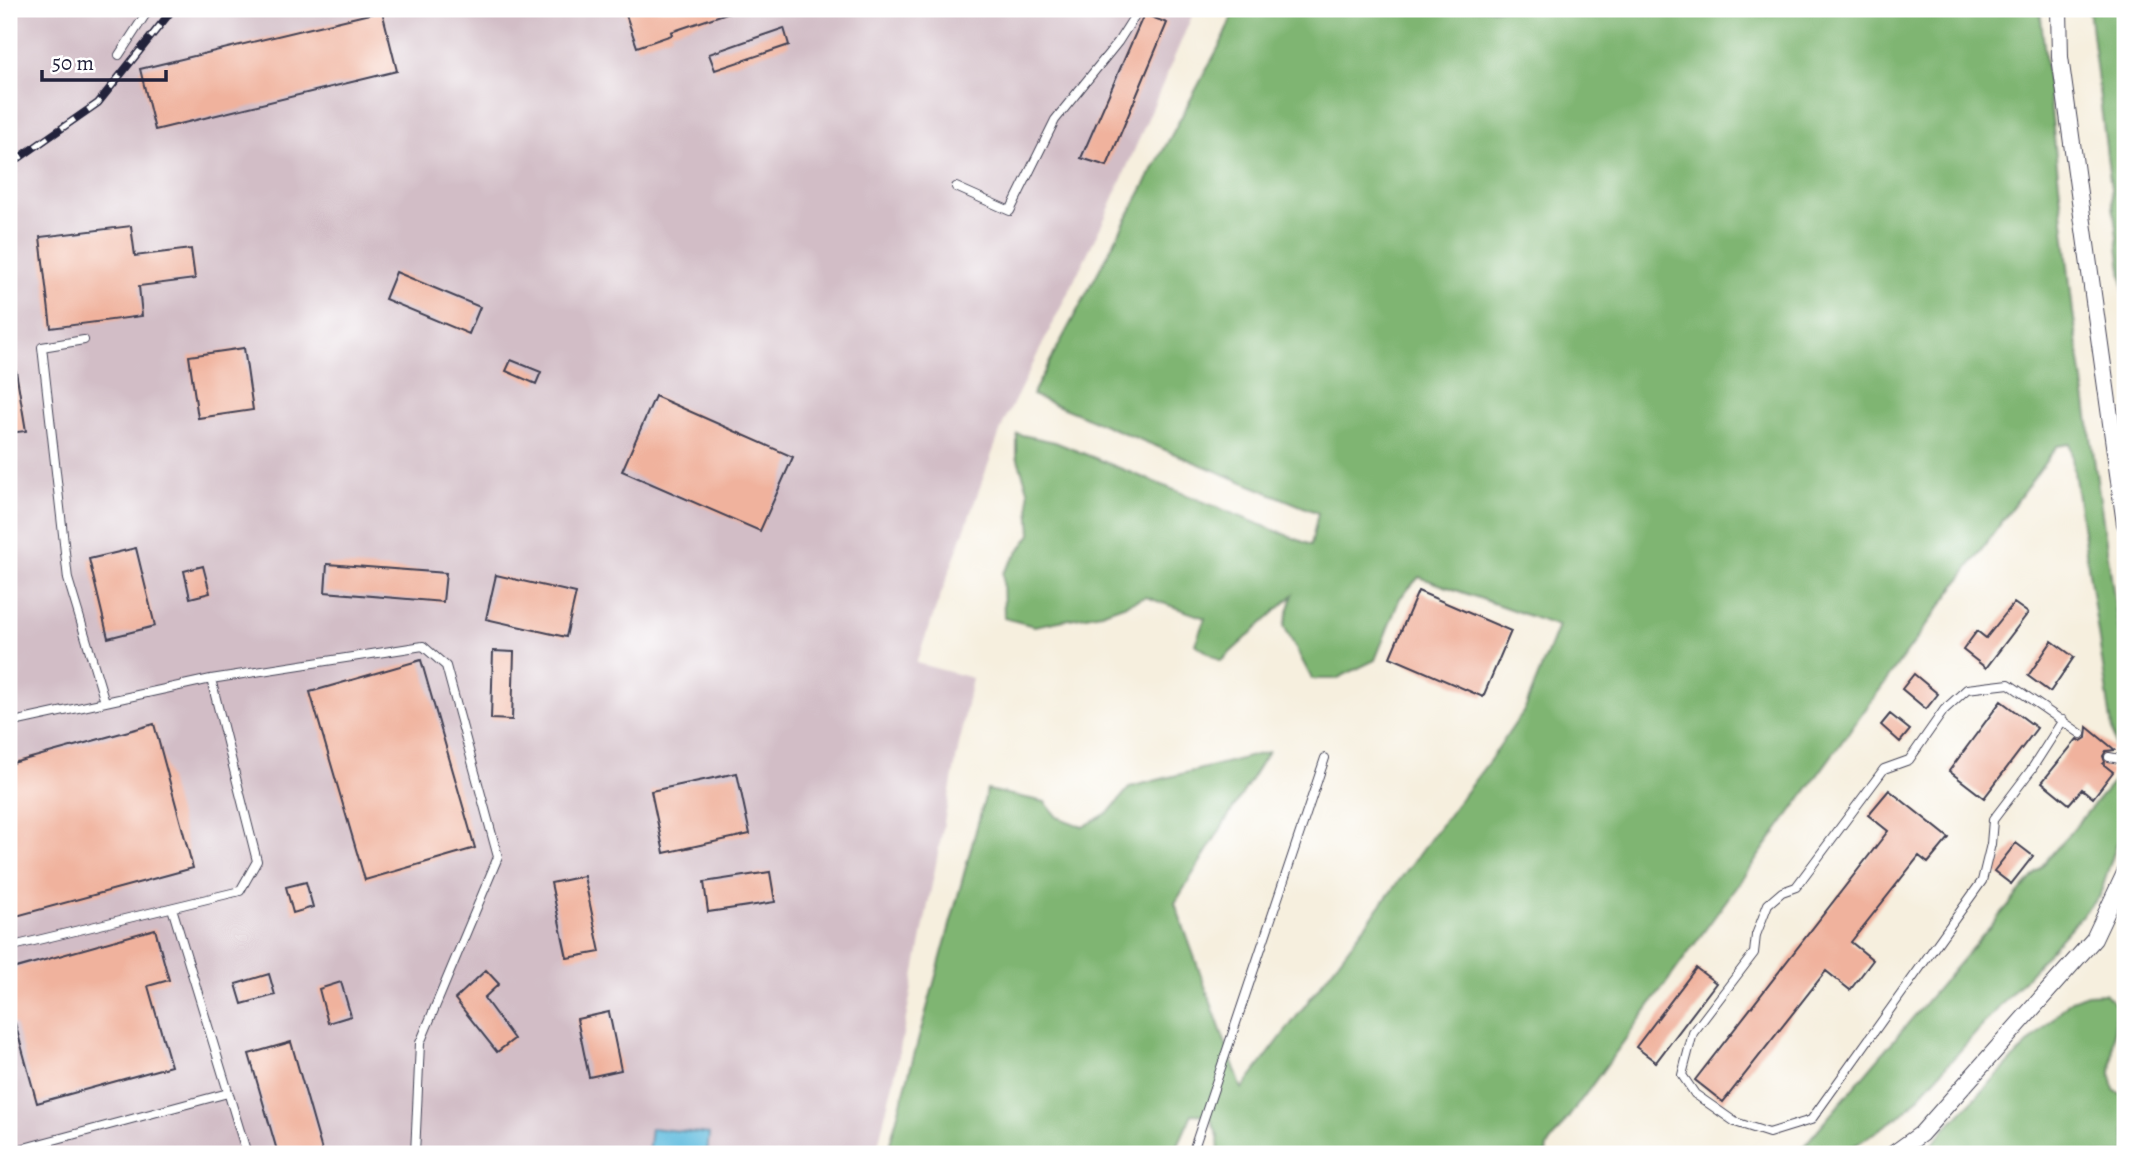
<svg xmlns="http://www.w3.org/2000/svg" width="2134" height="1163" font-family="Alegreya,serif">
<rect width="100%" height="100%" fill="#fff"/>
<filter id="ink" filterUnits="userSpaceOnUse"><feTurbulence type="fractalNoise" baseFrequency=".0143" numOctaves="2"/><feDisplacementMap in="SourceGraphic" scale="14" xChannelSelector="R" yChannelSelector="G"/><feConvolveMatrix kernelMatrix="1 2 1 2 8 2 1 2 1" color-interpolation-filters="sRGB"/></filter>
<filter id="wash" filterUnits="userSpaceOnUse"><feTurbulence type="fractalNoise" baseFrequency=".00686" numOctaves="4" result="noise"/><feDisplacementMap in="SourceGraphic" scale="28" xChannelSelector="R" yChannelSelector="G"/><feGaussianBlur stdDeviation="1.57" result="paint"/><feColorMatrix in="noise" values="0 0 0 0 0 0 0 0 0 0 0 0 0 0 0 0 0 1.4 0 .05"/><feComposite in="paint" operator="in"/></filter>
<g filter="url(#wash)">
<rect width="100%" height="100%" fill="#f6efde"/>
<path fill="#d2bdc6" d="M 9,9 L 1195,9 L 1105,218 L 1003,424 L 916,663 L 972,678 L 896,1070 L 876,1154 L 9,1154 Z"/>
<path fill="#7fb572" stroke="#506c56" stroke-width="2" d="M 1235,9 L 2040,9 L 2073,312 L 2125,674 L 2125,819 L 2100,895 L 1904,1113 L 1842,1154 L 1797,1154 L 2119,775 L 2070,444 L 2057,446 L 1547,1147 L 1546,1154 L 1548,1154 L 1219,1154 L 1218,1136 L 1209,1115 L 1192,1114 L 1174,1154 L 887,1154 L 987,790 L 1045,802 L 1057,817 L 1083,827 L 1109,812 L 1130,787 L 1268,752 L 1175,903 L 1242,1089 L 1493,756 L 1525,709 L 1558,626 L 1419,577 L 1400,598 L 1375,660 L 1336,679 L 1312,679 L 1284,626 L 1293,595 L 1221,661 L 1195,644 L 1205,618 L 1146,597 L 1101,613 L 1034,626 L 1004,618 L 1003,573 L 1031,534 L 1028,490 L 1017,456 L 1017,434 L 1055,442 L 1311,545 L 1318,513 L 1032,395 L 1222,41 Z
M 2089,9 L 2125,9 L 2125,302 Z
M 2105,993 L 2116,1005 L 2111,1074 L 2114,1090 L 2125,1096 L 2125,1154 L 1925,1154 L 1944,1130 L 2071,1000 L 2087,994 Z"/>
<path fill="#61bcde" stroke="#426f8c" stroke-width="2" d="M 651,1128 L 709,1134 L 707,1154 L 648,1154 Z"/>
<g id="blocks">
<path fill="#f0b29d" d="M 624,9 L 732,9 L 733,11 L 671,32 L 672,35 L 637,47 Z
M 382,11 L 397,71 L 155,130 L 140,69 Z
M 1144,14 L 1167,23 L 1107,166 L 1081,158 Z
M 784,28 L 789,45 L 715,70 L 709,54 Z
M 131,226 L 135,256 L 191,249 L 195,279 L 139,286 L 142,316 L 51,328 L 40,237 Z
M 396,272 L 480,307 L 469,334 L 385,299 Z
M 244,348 L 253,410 L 198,418 L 189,356 Z
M 511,360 L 541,372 L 536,384 L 506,371 Z
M 16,371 L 26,431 L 9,433 L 9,372 Z
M 655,396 L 793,457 L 760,531 L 622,471 Z
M 136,548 L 155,626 L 108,638 L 89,559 Z
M 327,564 L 446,573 L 443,602 L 325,592 Z
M 203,566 L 210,593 L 190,598 L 184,571 Z
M 496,575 L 576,593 L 566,637 L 486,619 Z
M 1418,591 L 1511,631 L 1483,697 L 1390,657 Z
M 2014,603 L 2028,613 L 1986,668 L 1963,650 L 1977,631 L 1986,638 Z
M 2052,641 L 2074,657 L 2050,692 L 2028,676 Z
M 493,651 L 514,652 L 512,720 L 491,719 Z
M 421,660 L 475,848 L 365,880 L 310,692 Z
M 1914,674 L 1938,694 L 1926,709 L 1902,689 Z
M 2001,701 L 2037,728 L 1984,798 L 1949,771 Z
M 1890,714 L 1910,730 L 1900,742 L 1881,725 Z
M 154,724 L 193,868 L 9,918 L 9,764 Z
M 2087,727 L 2115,750 L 2106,751 L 2103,756 L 2105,762 L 2103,764 L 2113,772 L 2093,798 L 2082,789 L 2069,804 L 2042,782 L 2077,739 L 2081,741 L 2086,738 Z
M 737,773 L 750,834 L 664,853 L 651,791 Z
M 1889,790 L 1949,838 L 1928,863 L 1919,856 L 1851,942 L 1873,960 L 1850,990 L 1826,971 L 1723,1102 L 1695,1080 L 1888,831 L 1868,815 Z
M 2016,843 L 2033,856 L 2011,884 L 1994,871 Z
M 770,872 L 775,902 L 708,912 L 704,882 Z
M 584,876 L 600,952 L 567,958 L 551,883 Z
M 306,882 L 313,907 L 293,913 L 286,887 Z
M 155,929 L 169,980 L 148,986 L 171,1066 L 37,1103 L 15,1023 L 9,1025 L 9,970 Z
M 1696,968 L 1716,983 L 1656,1062 L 1636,1047 Z
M 486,970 L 499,984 L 484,998 L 514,1039 L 497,1052 L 455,999 Z
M 269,974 L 275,995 L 242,1004 L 236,984 Z
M 341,982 L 351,1016 L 328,1023 L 319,989 Z
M 609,1012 L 621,1070 L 589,1077 L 577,1019 Z
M 291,1042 L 323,1154 L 278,1154 L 249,1054 Z"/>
</g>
</g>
<g filter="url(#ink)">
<use href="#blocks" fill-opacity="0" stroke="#424153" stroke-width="2"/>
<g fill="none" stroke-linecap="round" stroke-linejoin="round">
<g stroke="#424153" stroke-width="10">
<path id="service" d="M 119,55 L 149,9
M 956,187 L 1010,211 L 1055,120 L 1118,42 L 1139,9
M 84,340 L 42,347 L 68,579 L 105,702
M 2063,720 L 2031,770 L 1993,820 L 1991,844 L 1982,881 L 1811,1120 L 1769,1133 L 1735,1122 L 1695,1094 L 1682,1075 L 1693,1033 L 1754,953 L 1756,935 L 1768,904 L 1782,892 L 1796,887 L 1884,769 L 1909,760 L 1944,710 L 1967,689 L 2009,684 L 2081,734
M 9,723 L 211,679 L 423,646 L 446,666 L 498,857 L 420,1043 L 415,1154
M 2109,757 L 2125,760
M 172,908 L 247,1154
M 9,947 L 240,891 L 257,861 L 211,679
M 9,1152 L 228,1093
M 1192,1154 L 1325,758"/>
</g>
<g stroke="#424153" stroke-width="18">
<path id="minor" d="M 2059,9 L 2060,57 L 2125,524
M 1893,1154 L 1921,1134 L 2094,939 L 2125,873"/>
</g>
<use href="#service" stroke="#fff" stroke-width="8"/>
<use href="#minor" stroke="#fff" stroke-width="16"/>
<g stroke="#22223b" stroke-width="8">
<path id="rail" d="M 9,165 L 98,103 L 173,9"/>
</g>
<use href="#rail" stroke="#fff" stroke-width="5" stroke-dasharray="16" stroke-linecap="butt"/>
</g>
</g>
<rect width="2134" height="1163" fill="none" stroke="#fff" stroke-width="35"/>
<path d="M42 70v10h124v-10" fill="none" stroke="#22223b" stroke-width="3.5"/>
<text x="52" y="70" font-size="21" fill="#22223b" stroke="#ffffff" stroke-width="5" paint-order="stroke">50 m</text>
</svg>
